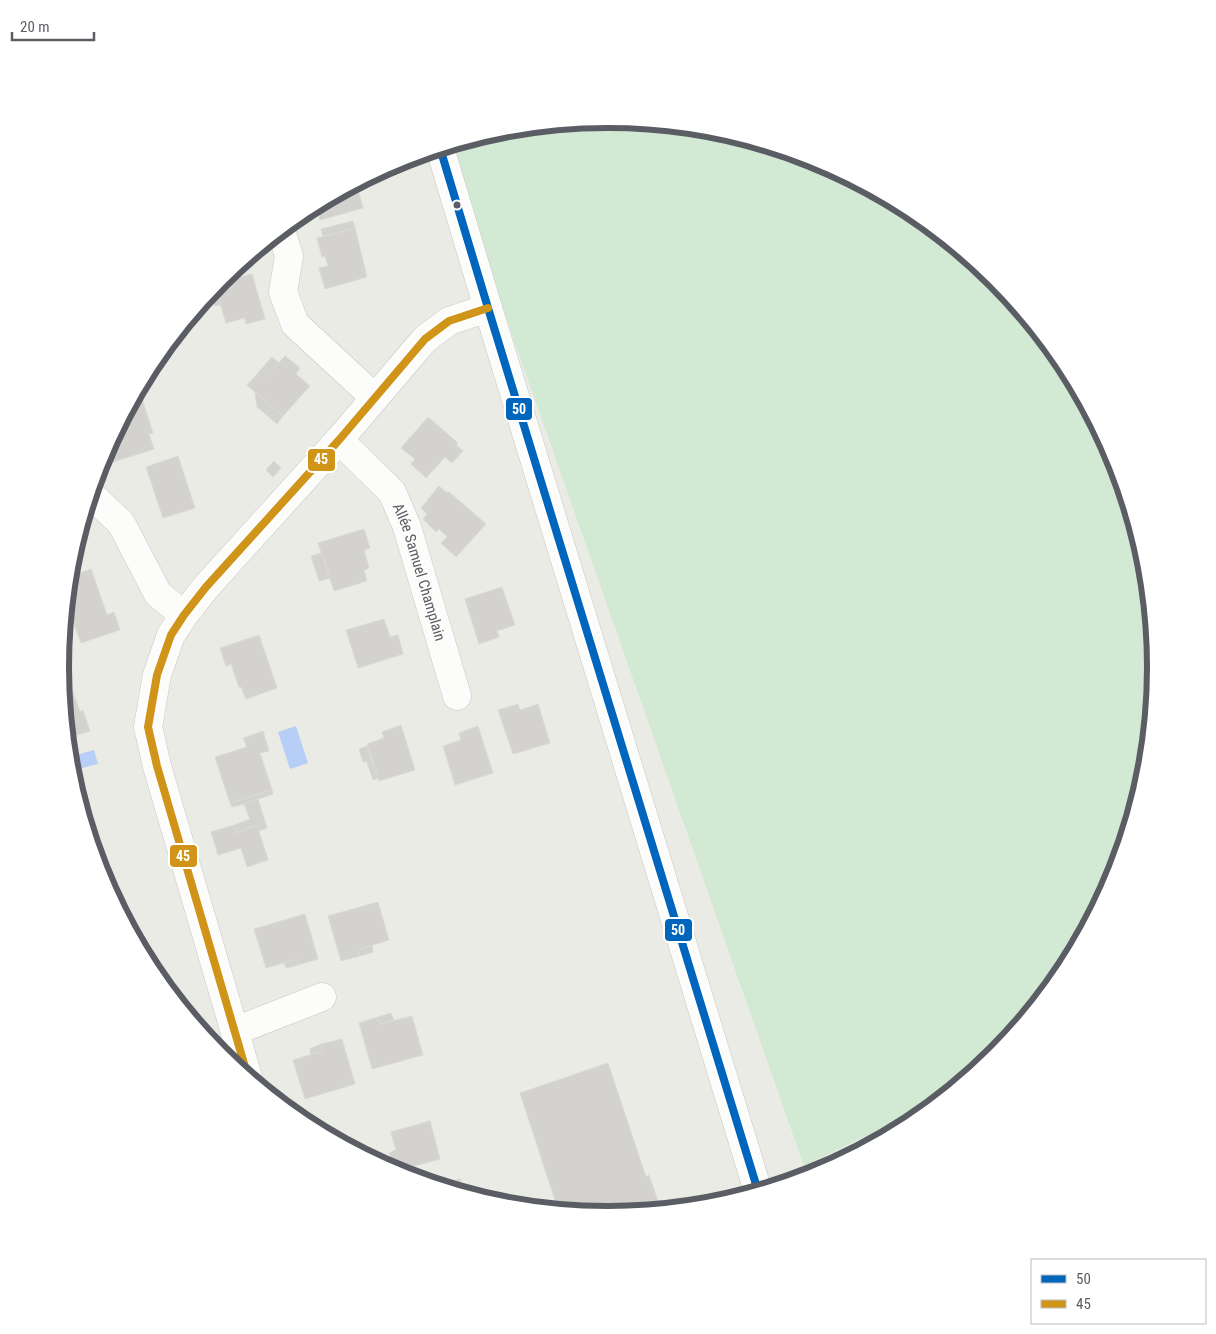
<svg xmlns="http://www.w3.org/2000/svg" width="1216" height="1334" font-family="'Roboto Condensed',sans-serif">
<rect width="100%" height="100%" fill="#ebebe5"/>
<path fill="#d2e9d4" d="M 608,119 L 715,130 L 818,161 L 913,212 L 996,280 L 1064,363 L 1114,458 L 1146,560 L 1156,667 L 1145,774 L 1114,877 L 1063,972 L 995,1055 L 912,1123 L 888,1136 L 880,1129 L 804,1166 L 446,146 L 501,129 Z"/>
<path fill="#b7cff7" d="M 296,726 L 308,763 L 290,769 L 278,732 Z
M 94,750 L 98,764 L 70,771 L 69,757 Z"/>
<path fill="#d3d2cf" stroke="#dadad4" d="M 356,183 L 363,208 L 320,220 L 316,205 Z
M 353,221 L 355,228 L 323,236 L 321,229 Z
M 355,228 L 367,277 L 325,289 L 319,268 L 328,266 L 325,256 L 322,257 L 317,238 Z
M 252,274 L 265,319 L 246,324 L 244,318 L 226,323 L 217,293 L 211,295 L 210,292 L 217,284 Z
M 217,293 L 221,305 L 215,306 L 211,295 Z
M 285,356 L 300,368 L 296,374 L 310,386 L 283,416 L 247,385 L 257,374 L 264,380 Z
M 272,357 L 279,363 L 264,380 L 257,374 Z
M 255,392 L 283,416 L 277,424 L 257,407 Z
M 141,396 L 153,433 L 149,434 L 154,449 L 113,462 L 108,446 L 133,399 Z
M 428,417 L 458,443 L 456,445 L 463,451 L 452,463 L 445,457 L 426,478 L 411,464 L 415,459 L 401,448 Z
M 178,456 L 195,508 L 163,518 L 146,467 Z
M 274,461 L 281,468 L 273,477 L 266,470 Z
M 439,486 L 447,493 L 448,491 L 486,524 L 456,557 L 441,543 L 447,537 L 439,529 L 436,532 L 423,519 L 427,514 L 421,508 Z
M 364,529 L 370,548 L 364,550 L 369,568 L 364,570 L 367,581 L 334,591 L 318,543 Z
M 322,553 L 330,578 L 319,581 L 311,556 Z
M 91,569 L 107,615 L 114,612 L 120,630 L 81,643 L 66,603 L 69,577 Z
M 502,587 L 515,625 L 497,631 L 499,637 L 479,644 L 465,599 Z
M 384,619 L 390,637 L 398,635 L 403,654 L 358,668 L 346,630 Z
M 259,635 L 277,688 L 246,699 L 241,687 L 239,687 L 231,664 L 226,666 L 220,648 Z
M 66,677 L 70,689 L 72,689 L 80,712 L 83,710 L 90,731 L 67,738 L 61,679 Z
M 518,704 L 520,710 L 538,704 L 550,743 L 513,754 L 498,710 Z
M 401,725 L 415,770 L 379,781 L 367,744 L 384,738 L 382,732 Z
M 478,726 L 493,773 L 455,785 L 443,746 L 461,740 L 459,733 Z
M 263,731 L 269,751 L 260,753 L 272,790 L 230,803 L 215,757 L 247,747 L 243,738 Z
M 367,746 L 371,759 L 363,762 L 359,749 Z
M 371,759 L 378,778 L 373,780 L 366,760 Z
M 272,790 L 273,794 L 244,804 L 232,807 L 230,803 Z
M 258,799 L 267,828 L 259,831 L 257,825 L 236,833 L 234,825 L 250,819 L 244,804 Z
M 234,825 L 236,833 L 257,825 L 268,860 L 247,867 L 241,848 L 218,855 L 211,832 Z
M 378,902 L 389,940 L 358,950 L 360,956 L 341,961 L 328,916 Z
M 305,914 L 318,959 L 298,965 L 297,959 L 266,968 L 254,929 Z
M 372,945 L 373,952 L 360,956 L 358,950 Z
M 297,959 L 298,965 L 286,968 L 284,962 Z
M 391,1013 L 394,1020 L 380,1024 L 378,1017 Z
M 412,1016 L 423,1055 L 372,1069 L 359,1023 L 378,1017 L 380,1024 Z
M 342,1039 L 355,1084 L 305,1099 L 293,1060 L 323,1051 L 321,1044 Z
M 321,1044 L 323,1051 L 311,1054 L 310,1049 Z
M 608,1063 L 646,1177 L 649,1175 L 661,1210 L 608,1215 L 554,1210 L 553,1207 L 557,1206 L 520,1093 Z
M 430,1121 L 440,1159 L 395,1171 L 389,1153 L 396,1150 L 391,1132 Z
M 460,1179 L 464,1193 L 438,1185 Z"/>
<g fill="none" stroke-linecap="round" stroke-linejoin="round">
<g stroke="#c7c7c7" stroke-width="29">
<g id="minor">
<path d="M 440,148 L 488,308 L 758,1191"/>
<path d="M 281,230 L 289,256 L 283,292 L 295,324 L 374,397"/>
<path id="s1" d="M 339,440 L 392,492 L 407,527 L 457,696"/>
<path d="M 90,494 L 121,523 L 158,594 L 184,615"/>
<path d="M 235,1031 L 322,997"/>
<path d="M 248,1077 L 157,766 L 148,727 L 157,675 L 171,635 L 184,615 L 206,587 L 339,440 L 425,339 L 449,321 L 488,308"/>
</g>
</g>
<use href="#minor" stroke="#fcfcfb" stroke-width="28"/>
<g stroke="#fff" stroke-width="11">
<path id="bus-1" d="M 440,148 L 488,308 L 758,1191"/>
</g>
<g stroke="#fff" stroke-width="11">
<path id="bus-2" d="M 248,1077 L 157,766 L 148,727 L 157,675 L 171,635 L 184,615 L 206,587 L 339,440 L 425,339 L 449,321 L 488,308"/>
</g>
<use href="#bus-1" stroke="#0065bd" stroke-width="8"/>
<use href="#bus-2" stroke="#d09419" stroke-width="8"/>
</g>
<circle fill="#5b5d64" stroke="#fff" stroke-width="2" cx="457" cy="205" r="4.5"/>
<g text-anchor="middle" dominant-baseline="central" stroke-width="4" stroke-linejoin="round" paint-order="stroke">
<g font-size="15" fill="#5b5d64" stroke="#fff">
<text stroke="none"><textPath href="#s1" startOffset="159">Allée Samuel Champlain</textPath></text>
</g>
</g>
<path d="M0 0H1216V1334H0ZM69 667a539 539 0 1 1 1078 0a539 539 0 1 1-1078 0Z" fill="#fff" fill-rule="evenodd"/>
<path fill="none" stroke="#5b5d64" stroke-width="6" d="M69 667a539 539 0 1 1 1078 0a539 539 0 1 1-1078 0Z"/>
<g stroke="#fff" stroke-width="2">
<rect x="505" y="397" width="28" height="24" rx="5" fill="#0065bd"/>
<rect x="307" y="448" width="29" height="24" rx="5" fill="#d09419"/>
<rect x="169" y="844" width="29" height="24" rx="5" fill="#d09419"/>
<rect x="664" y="918" width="29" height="24" rx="5" fill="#0065bd"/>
</g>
<g font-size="14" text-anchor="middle" font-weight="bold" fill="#fff">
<text x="519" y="414">50</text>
<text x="321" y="464">45</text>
<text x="183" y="861">45</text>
<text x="678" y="935">50</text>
</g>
<rect x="1031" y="1259" width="175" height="65" fill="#ffffff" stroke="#bdbec1"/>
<rect x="1041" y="1275" width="25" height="8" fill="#0065bd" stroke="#bdbec1"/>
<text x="1076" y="1284" font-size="15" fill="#5b5d64">50</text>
<rect x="1041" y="1300" width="25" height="8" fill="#d09419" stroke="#bdbec1"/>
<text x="1076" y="1309" font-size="15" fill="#5b5d64">45</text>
<path d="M12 32v8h82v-8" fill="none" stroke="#5b5d64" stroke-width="2.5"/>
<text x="20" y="32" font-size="15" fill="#5b5d64" stroke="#ffffff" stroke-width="4" paint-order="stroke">20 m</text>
</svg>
